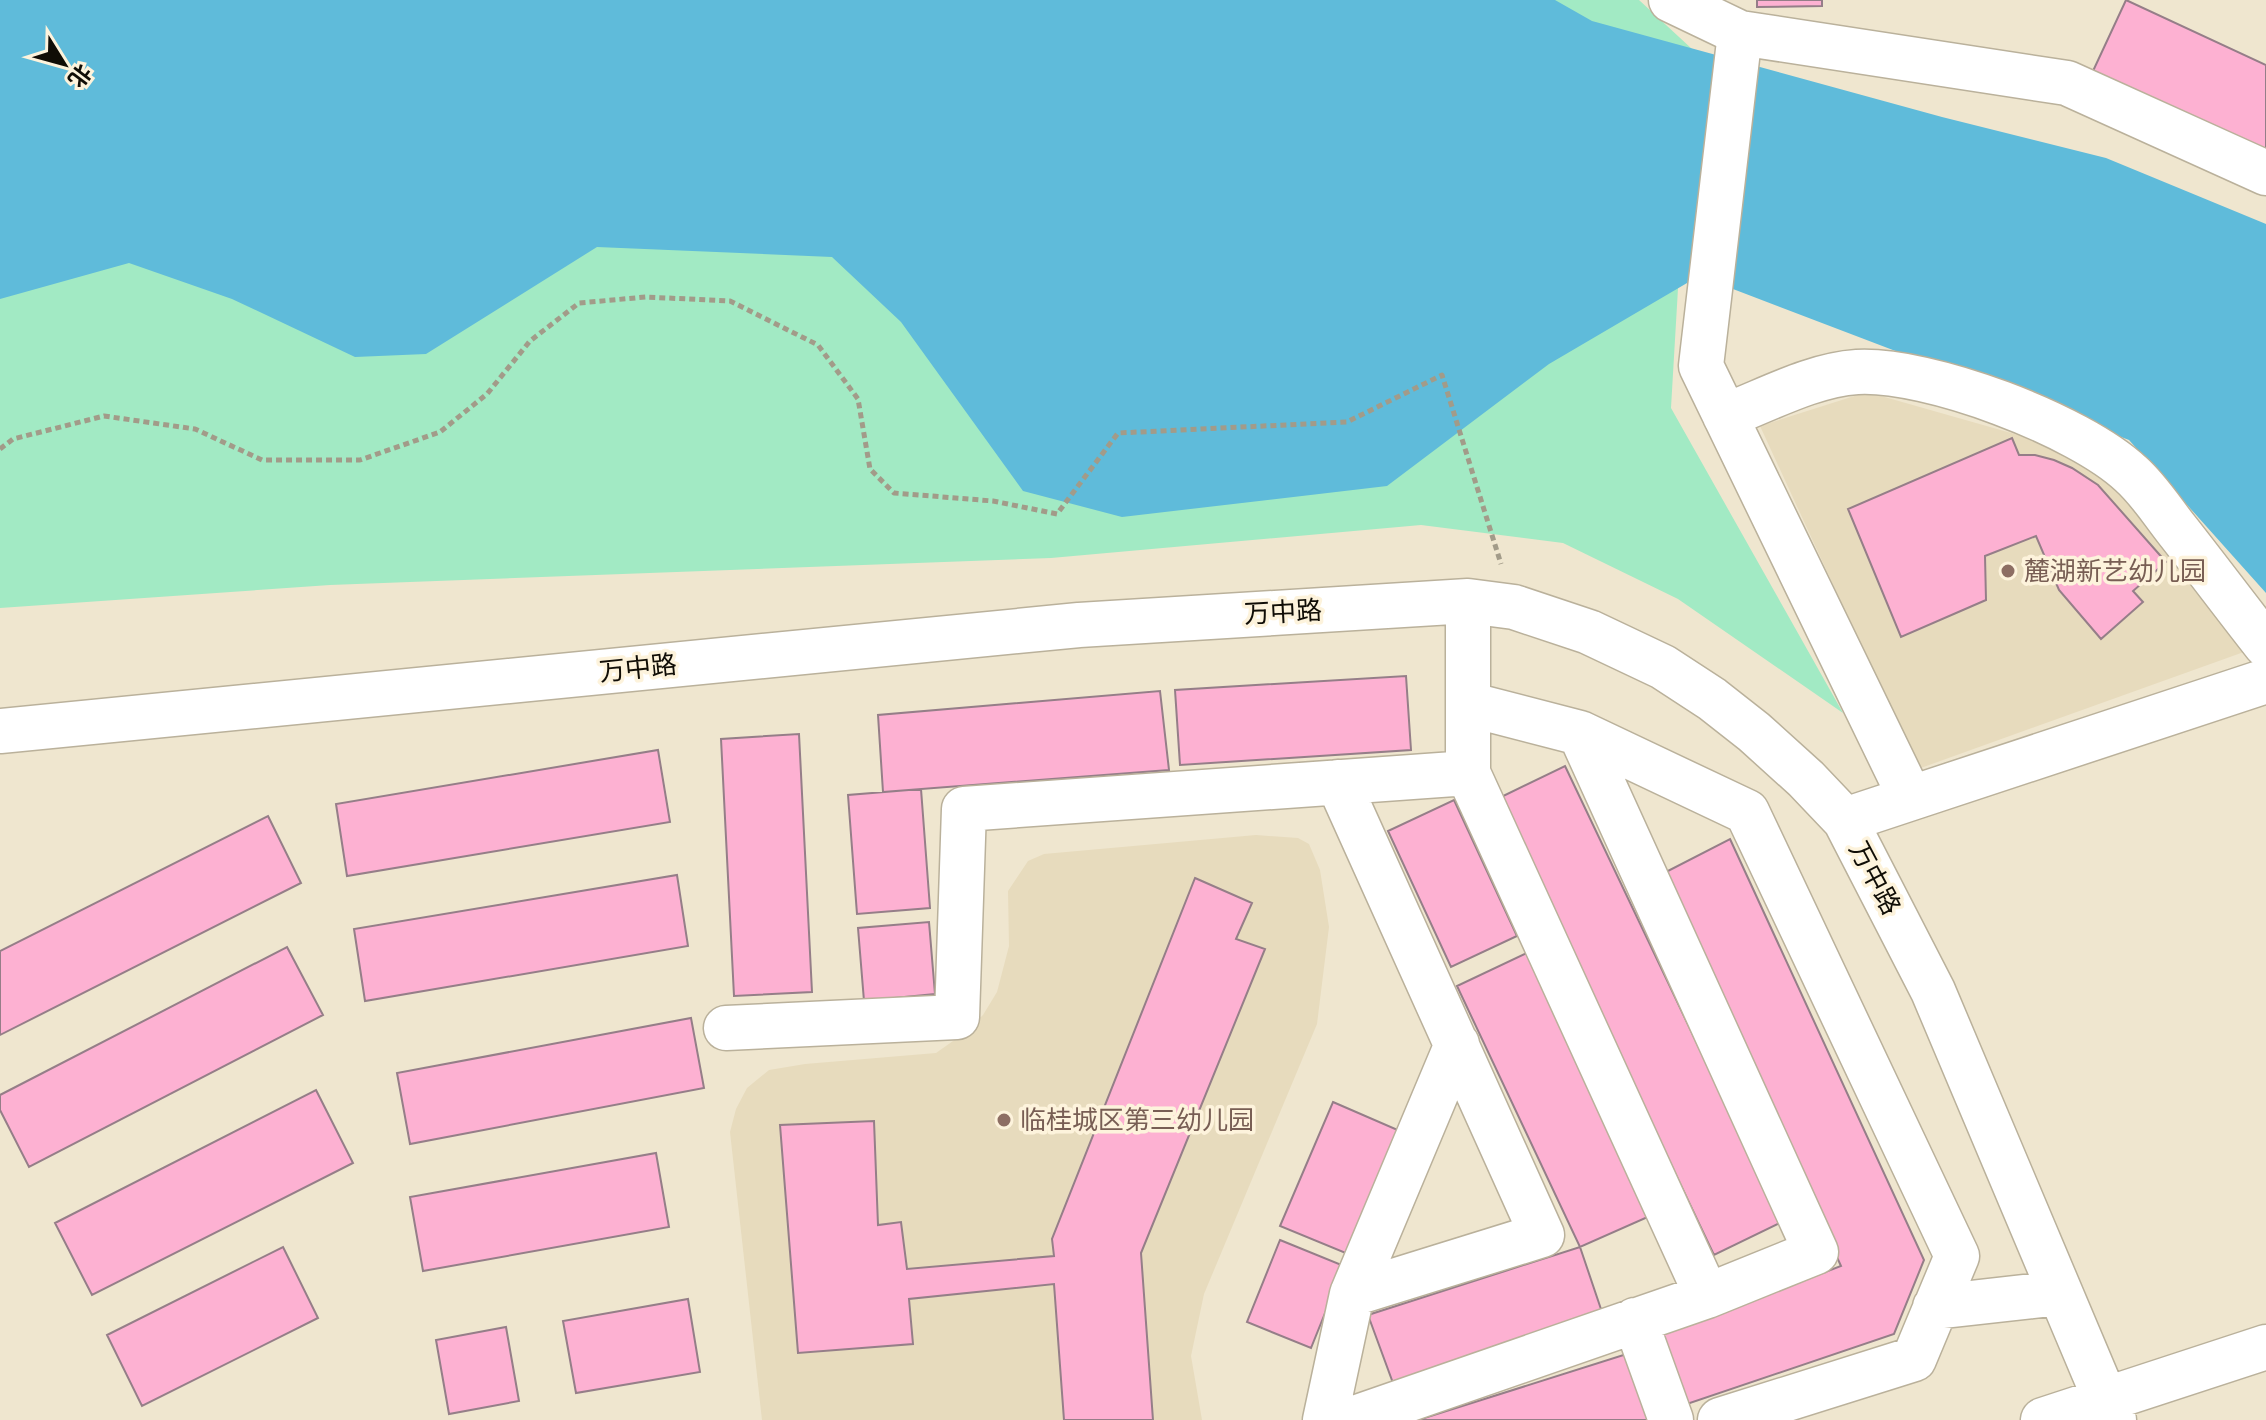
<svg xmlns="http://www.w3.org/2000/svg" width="2266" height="1420" font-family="'DejaVu Sans','Noto Sans SC',sans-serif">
<rect width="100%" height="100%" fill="#efe6cf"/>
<path fill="#e7dbbd" d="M 1867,392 L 2057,446 L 2123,493 L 2255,648 L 1918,769 L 1760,426 Z
M 1256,835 L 1298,838 L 1309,844 L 1320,870 L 1329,927 L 1317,1024 L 1204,1294 L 1191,1356 L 1202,1420 L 762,1420 L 730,1132 L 736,1109 L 747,1088 L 769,1070 L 805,1064 L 936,1053 L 963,1034 L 983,1015 L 997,992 L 1009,946 L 1008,891 L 1028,861 L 1044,854 Z"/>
<path fill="#a2eac4" d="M 0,0 L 1639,0 L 1692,49 L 1671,408 L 1843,713 L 1678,599 L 1563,543 L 1421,525 L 1051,558 L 330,585 L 0,608 Z"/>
<path fill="#5fbbda" d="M 0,0 L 1555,0 L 1592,21 L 1942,117 L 2106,158 L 2266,224 L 2266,593 L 2129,440 L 1699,276 L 1549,364 L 1387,486 L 1122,517 L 1023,491 L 901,322 L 832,257 L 597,247 L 426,354 L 355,357 L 232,299 L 129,263 L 0,299 Z"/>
<path fill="#fdb1d2" stroke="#957e88" stroke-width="2" d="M 1757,0 L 1822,0 L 1822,6 L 1757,7 Z
M 2126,0 L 2266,65 L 2266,153 L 2093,71 Z
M 2012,438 L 2019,455 L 2035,455 L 2054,460 L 2072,468 L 2098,485 L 2166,562 L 2133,591 L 2143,602 L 2101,639 L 2059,590 L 2036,536 L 1985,556 L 1986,600 L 1901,637 L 1848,509 Z
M 1406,676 L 1411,750 L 1180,765 L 1175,690 Z
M 1160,691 L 1169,770 L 883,792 L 878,715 Z
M 799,734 L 812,992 L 734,996 L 721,739 Z
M 658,750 L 670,822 L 347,876 L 336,804 Z
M 1565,766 L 1782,1222 L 1714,1255 L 1497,799 Z
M 921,789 L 930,908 L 857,914 L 848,795 Z
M 1454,800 L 1517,936 L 1451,967 L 1388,831 Z
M 268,816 L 301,883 L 0,1035 L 0,951 Z
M 1730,839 L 1924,1260 L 1894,1334 L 1684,1405 L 1660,1335 L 1841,1266 L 1662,874 Z
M 677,875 L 688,946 L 365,1001 L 354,929 Z
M 1195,878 L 1252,903 L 1236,939 L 1265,949 L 1141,1253 L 1153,1420 L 1064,1420 L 1054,1284 L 909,1299 L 913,1344 L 798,1353 L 780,1125 L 874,1121 L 878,1225 L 901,1222 L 907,1269 L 1054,1256 L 1052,1239 Z
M 929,922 L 935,994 L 864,1001 L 858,928 Z
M 287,947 L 323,1015 L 29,1167 L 0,1110 L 0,1095 Z
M 1527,953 L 1650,1216 L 1580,1247 L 1457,986 Z
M 691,1018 L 704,1088 L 410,1144 L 397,1073 Z
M 316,1090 L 353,1163 L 92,1295 L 55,1223 Z
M 1333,1102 L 1400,1131 L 1348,1254 L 1280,1226 Z
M 656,1153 L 669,1227 L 423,1271 L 410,1197 Z
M 1280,1240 L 1344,1266 L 1311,1348 L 1247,1322 Z
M 283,1247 L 318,1318 L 142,1406 L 107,1335 Z
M 1580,1247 L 1604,1318 L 1393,1383 L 1368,1315 Z
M 688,1299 L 700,1372 L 576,1393 L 563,1321 Z
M 506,1327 L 519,1401 L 449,1414 L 436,1340 Z
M 1633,1352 L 1654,1420 L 1418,1420 Z"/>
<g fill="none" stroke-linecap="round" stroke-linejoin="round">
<g stroke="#bab19b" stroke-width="47">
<path id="minor" d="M 1671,0 L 1740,33 L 2067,83 L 2266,173
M 1740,33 L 1701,366 L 1910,797
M 1725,416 C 1767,400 1812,375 1857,372 C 1928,368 2079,425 2131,474 C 2149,490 2162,511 2177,530 C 2207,568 2236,607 2266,645
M 1468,704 L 1580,733 L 1816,1252 L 1707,1296
M 0,731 L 1079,625 L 1468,601 L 1514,607 L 1589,632 L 1663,667 L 1712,699 L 1754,732 L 1806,779 L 1845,820 L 1933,991 L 2114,1420
M 1580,733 L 1747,812 L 1957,1256 L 1914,1359 L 1720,1420
M 1845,820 L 2266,681
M 726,1028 L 957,1017 L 964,809 L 1468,773
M 1352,1294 L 1457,1044
M 1935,1307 L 2060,1293
M 1635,1320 L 1671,1420
M 1325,1420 L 1352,1294 L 1542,1235 L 1338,782
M 1349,1420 L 1707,1296 L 1468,773 L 1468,601
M 2043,1420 L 2266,1347"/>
</g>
<path stroke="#a29b89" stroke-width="5" stroke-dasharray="6 4" stroke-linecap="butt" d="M 0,449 L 13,439 L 104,416 L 195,429 L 262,460 L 360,460 L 440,432 L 487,394 L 530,341 L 579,303 L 646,297 L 730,301 L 818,345 L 858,399 L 870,469 L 894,493 L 993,501 L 1057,514 L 1118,433 L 1347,422 L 1442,375 L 1501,564"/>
<use href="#minor" stroke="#fff" stroke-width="44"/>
</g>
<g fill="#8d6e63" stroke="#fdf3dc" stroke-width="3">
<circle cx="2008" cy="571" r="8"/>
<circle cx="1004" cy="1120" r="8"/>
</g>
<g text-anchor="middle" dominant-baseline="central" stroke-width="7" stroke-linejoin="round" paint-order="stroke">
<g font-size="26" fill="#785e54" stroke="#fdf3dc" text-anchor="start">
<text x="2024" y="571">麓湖新艺幼儿园</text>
<text x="1020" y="1120">临桂城区第三幼儿园</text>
</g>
<g font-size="26" fill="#100d06" stroke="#fdf3dc">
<text transform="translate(1283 612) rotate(-3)">万中路</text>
<text transform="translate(638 668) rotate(-6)">万中路</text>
<text transform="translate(1875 878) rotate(62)">万中路</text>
</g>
</g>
<g transform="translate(64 64) rotate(127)" stroke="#fdf3dc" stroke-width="6" paint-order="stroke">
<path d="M0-6L14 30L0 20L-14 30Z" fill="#100d06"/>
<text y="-12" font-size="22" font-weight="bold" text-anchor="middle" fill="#100d06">北</text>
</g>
</svg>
